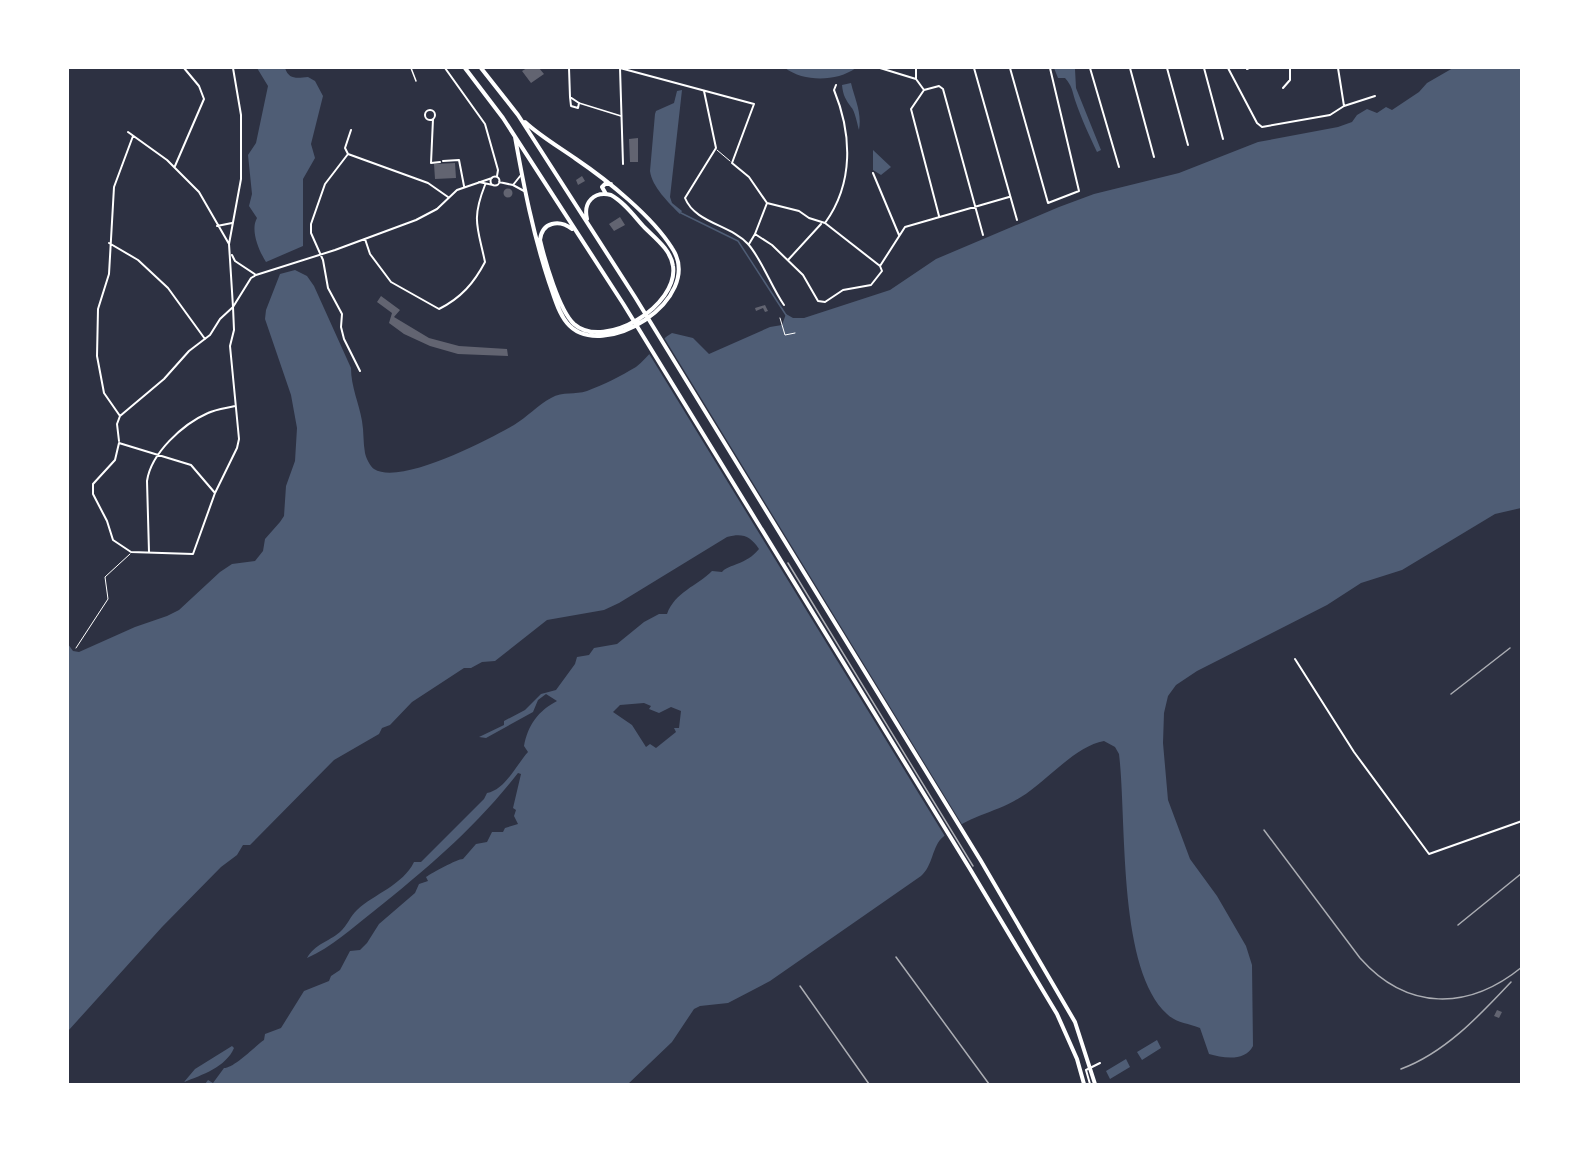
<svg xmlns="http://www.w3.org/2000/svg" width="1589" height="1152" font-family="'PT Sans Narrow',sans-serif">
<rect width="100%" height="100%" fill="#2d3142"/>
<path fill="#4f5d75" fill-rule="evenodd" d="M 257,68 L 285,68 C 289,80 297,78 308,77 L 315,81 L 323,96 L 311,144 L 315,158 L 303,179 L 303,246 L 266,262 C 259,251 250,230 257,218 L 249,206 L 252,194 L 248,155 L 256,143 L 268,86 Z
M 785,68 L 856,68 C 836,82 804,82 785,68 Z
M 1054,68 L 1075,69 L 1076,88 L 1101,150 L 1097,152 C 1090,137 1081,118 1075,100 C 1072,90 1072,86 1065,78 L 1058,78 Z
M 1453,68 L 1521,68 L 1521,508 L 1495,514 L 1402,570 L 1361,583 L 1327,605 L 1197,671 L 1176,685 L 1168,696 L 1164,713 L 1163,743 L 1168,800 L 1190,859 L 1217,896 L 1246,946 L 1252,965 L 1253,1046 C 1245,1062 1223,1058 1209,1054 L 1200,1028 C 1188,1023 1176,1023 1167,1014 C 1117,968 1127,820 1119,754 L 1115,747 L 1104,741 C 1075,746 1046,782 1021,797 C 994,814 969,815 943,837 C 932,846 933,866 921,876 L 770,981 L 728,1003 L 700,1006 L 694,1009 L 672,1042 L 628,1084 L 205,1084 L 208,1080 L 213,1083 L 224,1068 C 234,1068 254,1047 264,1040 L 265,1034 L 281,1028 L 304,991 L 329,981 L 331,976 L 340,970 L 350,951 L 360,950 L 367,943 L 379,924 L 415,893 L 419,884 L 428,881 L 426,877 C 432,873 457,859 463,859 L 476,844 L 487,842 L 492,832 L 503,832 L 505,828 L 518,824 L 514,816 L 516,810 L 513,808 L 521,774 L 518,773 C 476,827 428,868 374,911 C 352,928 332,947 307,958 C 315,944 328,942 340,932 C 347,926 351,915 357,910 C 374,894 403,885 414,862 L 421,862 L 484,799 L 487,793 C 505,790 517,764 528,752 L 524,746 C 528,725 538,711 557,701 L 546,694 L 538,700 L 533,712 L 486,738 L 479,737 L 504,725 L 504,721 L 525,710 L 541,694 L 556,690 L 575,664 L 577,657 L 589,655 L 594,648 L 617,644 L 644,622 L 659,614 L 667,614 C 675,592 697,586 712,571 L 722,572 C 729,564 746,565 759,549 C 750,536 743,533 727,537 L 619,603 L 604,610 L 547,620 L 495,661 L 482,662 L 471,668 L 464,668 L 412,702 L 390,725 L 382,728 L 379,734 L 334,760 L 250,845 L 243,845 L 237,855 L 221,867 L 162,927 L 68,1031 L 68,644 L 73,651 L 79,652 L 135,627 L 167,616 L 179,610 L 220,572 L 232,564 L 255,561 L 263,551 L 265,539 L 280,522 L 284,516 L 286,486 L 295,461 L 297,428 L 291,395 L 265,319 L 266,310 L 280,274 L 295,270 L 307,276 L 314,286 L 351,368 C 351,387 359,403 362,421 C 364,432 363,443 365,453 C 366,458 370,466 374,469 C 401,486 490,439 514,425 C 527,417 538,405 551,398 C 563,391 575,395 587,391 C 603,385 621,376 636,367 C 649,357 658,341 672,333 L 693,338 L 709,354 L 770,327 L 782,325 L 786,314 L 793,318 L 804,318 L 890,290 L 936,259 L 1059,207 L 1094,194 L 1179,173 L 1258,142 L 1338,127 L 1352,122 L 1357,115 L 1367,109 L 1377,113 L 1386,107 L 1392,110 L 1419,92 L 1427,83 ZM 644,703 L 651,706 L 649,709 L 659,713 L 671,707 L 681,711 L 679,728 L 674,728 L 676,732 L 656,748 L 650,744 L 646,747 L 632,725 L 613,712 L 620,705 Z
M 851,83 C 855,100 862,112 859,130 C 857,123 855,111 851,107 C 846,100 843,96 842,85 Z
M 682,90 L 670,197 L 672,203 L 682,211 L 680,214 C 669,203 652,187 650,171 L 655,114 L 656,111 L 674,103 L 677,91 Z
M 873,150 L 891,167 L 881,175 L 873,170 Z
M 1157,1040 L 1161,1048 L 1142,1060 L 1137,1052 Z
M 232,1046 L 234,1048 C 226,1067 202,1075 184,1082 L 195,1069 Z
M 1126,1059 L 1130,1067 L 1110,1079 L 1106,1071 Z"/>
<path fill="#2d3142" d="M 663,336 L 963,826 L 946,838 L 648,352 Z"/>
<g fill="none" stroke-linecap="round" stroke-linejoin="round">
<path stroke="#4f5d75" stroke-width="1.5" d="M 681,213 L 738,241 L 786,315"/>
</g>
<path fill="#626471" d="M 527,68 L 539,68 L 544,74 L 531,83 L 522,71 Z
M 638,138 L 638,162 L 630,162 L 629,139 Z
M 455,163 L 456,178 L 435,179 L 434,164 Z
M 582,176 L 585,181 L 578,185 L 576,180 Z
M503.5 193a4.5 4.5 0 1 1 9 0a4.5 4.5 0 1 1-9 0Z
M 620,217 L 625,225 L 614,231 L 609,224 Z
M 381,296 L 400,310 L 394,317 L 429,338 L 459,346 L 507,349 L 508,356 L 458,354 L 430,346 L 404,334 L 389,323 L 392,313 L 377,302 Z
M 765,305 L 768,311 L 765,312 L 763,308 L 756,311 L 755,308 Z
M 1497,1010 L 1502,1012 L 1499,1018 L 1494,1016 Z"/>
<g fill="none" stroke-linecap="round" stroke-linejoin="round">
<path stroke="#fff" stroke-width="1" d="M 780,318 L 785,335 L 795,333"/>
<path stroke="#fff" stroke-width="1" d="M 717,150 L 730,161
M 76,648 L 108,599 L 105,577 L 130,554"/>
<path stroke="#fff" stroke-width="1.5" d="M 411,68 L 416,81
M 579,103 L 621,116"/>
<path stroke="#fff" stroke-width="2" d="M 445,68 L 485,124 L 498,170 L 497,176
M 569,68 L 570,97
M 620,68 L 754,104 L 732,163 L 749,177 L 767,203 L 799,211 L 809,218 L 825,223 L 880,266 L 882,271 L 871,285 L 843,290 L 825,302 L 818,301 L 803,275 L 772,245 L 755,234
M 620,68 L 623,164
M 880,68 L 916,79
M 916,68 L 916,79
M 974,68 L 1017,220
M 1010,68 L 1048,203 L 1079,191 L 1050,68
M 1090,68 L 1119,167
M 1130,68 L 1154,157
M 1167,68 L 1188,145
M 1204,68 L 1223,139
M 1228,68 L 1257,123 L 1262,127 L 1330,115 L 1344,106 L 1375,96
M 1338,68 L 1344,106
M 1247,69 L 1249,68
M 916,79 L 924,90 L 911,109 L 939,216
M 1283,88 L 1290,80 L 1290,68
M 924,90 L 939,86 L 943,89 L 983,235
M 704,91 L 716,148 L 685,198 C 695,223 731,225 748,244 C 761,258 772,288 784,305
M 570,97 L 579,103 L 578,108 L 571,106 Z
M425 115a5 5 0 1 1 10 0a5 5 0 1 1-10 0Z
M 433,119 L 431,163 L 440,162
M 128,132 L 167,160 L 199,192 L 229,244
M 348,154 L 345,148 L 351,130
M 443,161 L 459,160 L 464,186
M 175,166 L 204,99 L 199,86 L 184,68
M 873,173 L 899,235
M490.5 181a4.5 4.5 0 1 1 9 0a4.5 4.5 0 1 1-9 0Z
M 479,182 L 493,185
M 499,182 L 513,185 L 524,191
M 513,185 L 521,175
M 825,223 C 854,183 852,134 834,90 L 836,85
M 217,226 L 232,223
M 365,239 L 370,254 L 391,282 L 439,309 C 461,298 474,283 485,262 C 478,228 471,220 485,185
M 109,243 L 138,260 L 168,288 L 205,339
M 749,244 L 755,234 L 767,203
M 232,255 L 235,261 L 256,275 L 335,250 L 416,220 L 437,209 L 457,190 L 492,178
M 788,260 L 821,224
M 880,266 L 905,227 L 1009,197
M 360,371 L 344,339 L 341,327 L 342,314 L 328,288 L 323,260 L 311,233 L 311,224 L 325,184 L 348,154 L 428,183 L 448,197
M 120,416 L 164,379 L 189,351 L 210,335 L 220,319 L 233,307 L 229,244 L 241,179 L 241,115 L 233,68
M 119,441 L 117,424 L 120,416 L 104,393 L 97,356 L 98,309 L 109,274 L 114,187 L 133,136
M 215,493 L 191,465 L 119,443 L 115,460 L 93,484 L 93,494 L 107,521 L 113,540 L 131,552 L 193,554 L 215,493 L 237,448 L 239,439 L 230,346 L 234,330 L 233,307 L 251,278 L 256,275
M 149,552 L 147,481 C 151,453 183,424 208,413 C 216,409 227,408 235,406
M 1295,659 L 1354,752 L 1429,854 L 1522,821
M 1090,1084 L 1086,1070 L 1100,1063"/>
<path stroke="#fff" stroke-width="4" d="M 465,68 L 503,118 L 624,305 L 970,869 L 1057,1014 L 1077,1059 L 1084,1084
M 481,68 L 518,115 L 635,297 L 981,861 L 1075,1022 L 1095,1084
M 515,137 C 524,187 533,234 549,282 C 554,296 558,312 567,323 C 601,364 706,299 672,248 C 652,216 607,180 576,159 C 559,147 540,136 525,122
M 606,194 L 602,187 L 605,184 L 611,184
M 572,229 C 559,219 542,222 540,240 C 545,261 559,310 574,324 C 605,351 679,305 673,266 C 671,250 655,238 644,227 C 634,216 624,202 611,195 C 594,191 583,202 587,219"/>
<path stroke="#abadb3" stroke-width="1.5" d="M 788,563 L 973,866
M 1451,694 L 1510,648
M 1264,830 L 1360,958 C 1407,1011 1468,1011 1522,967
M 1458,925 L 1522,873
M 896,957 L 989,1084
M 800,986 L 869,1084
M 1401,1069 C 1445,1053 1480,1015 1511,982"/>
</g>
<rect width="1589" height="1152" fill="none" stroke="#ffffff" stroke-width="138"/>
</svg>
